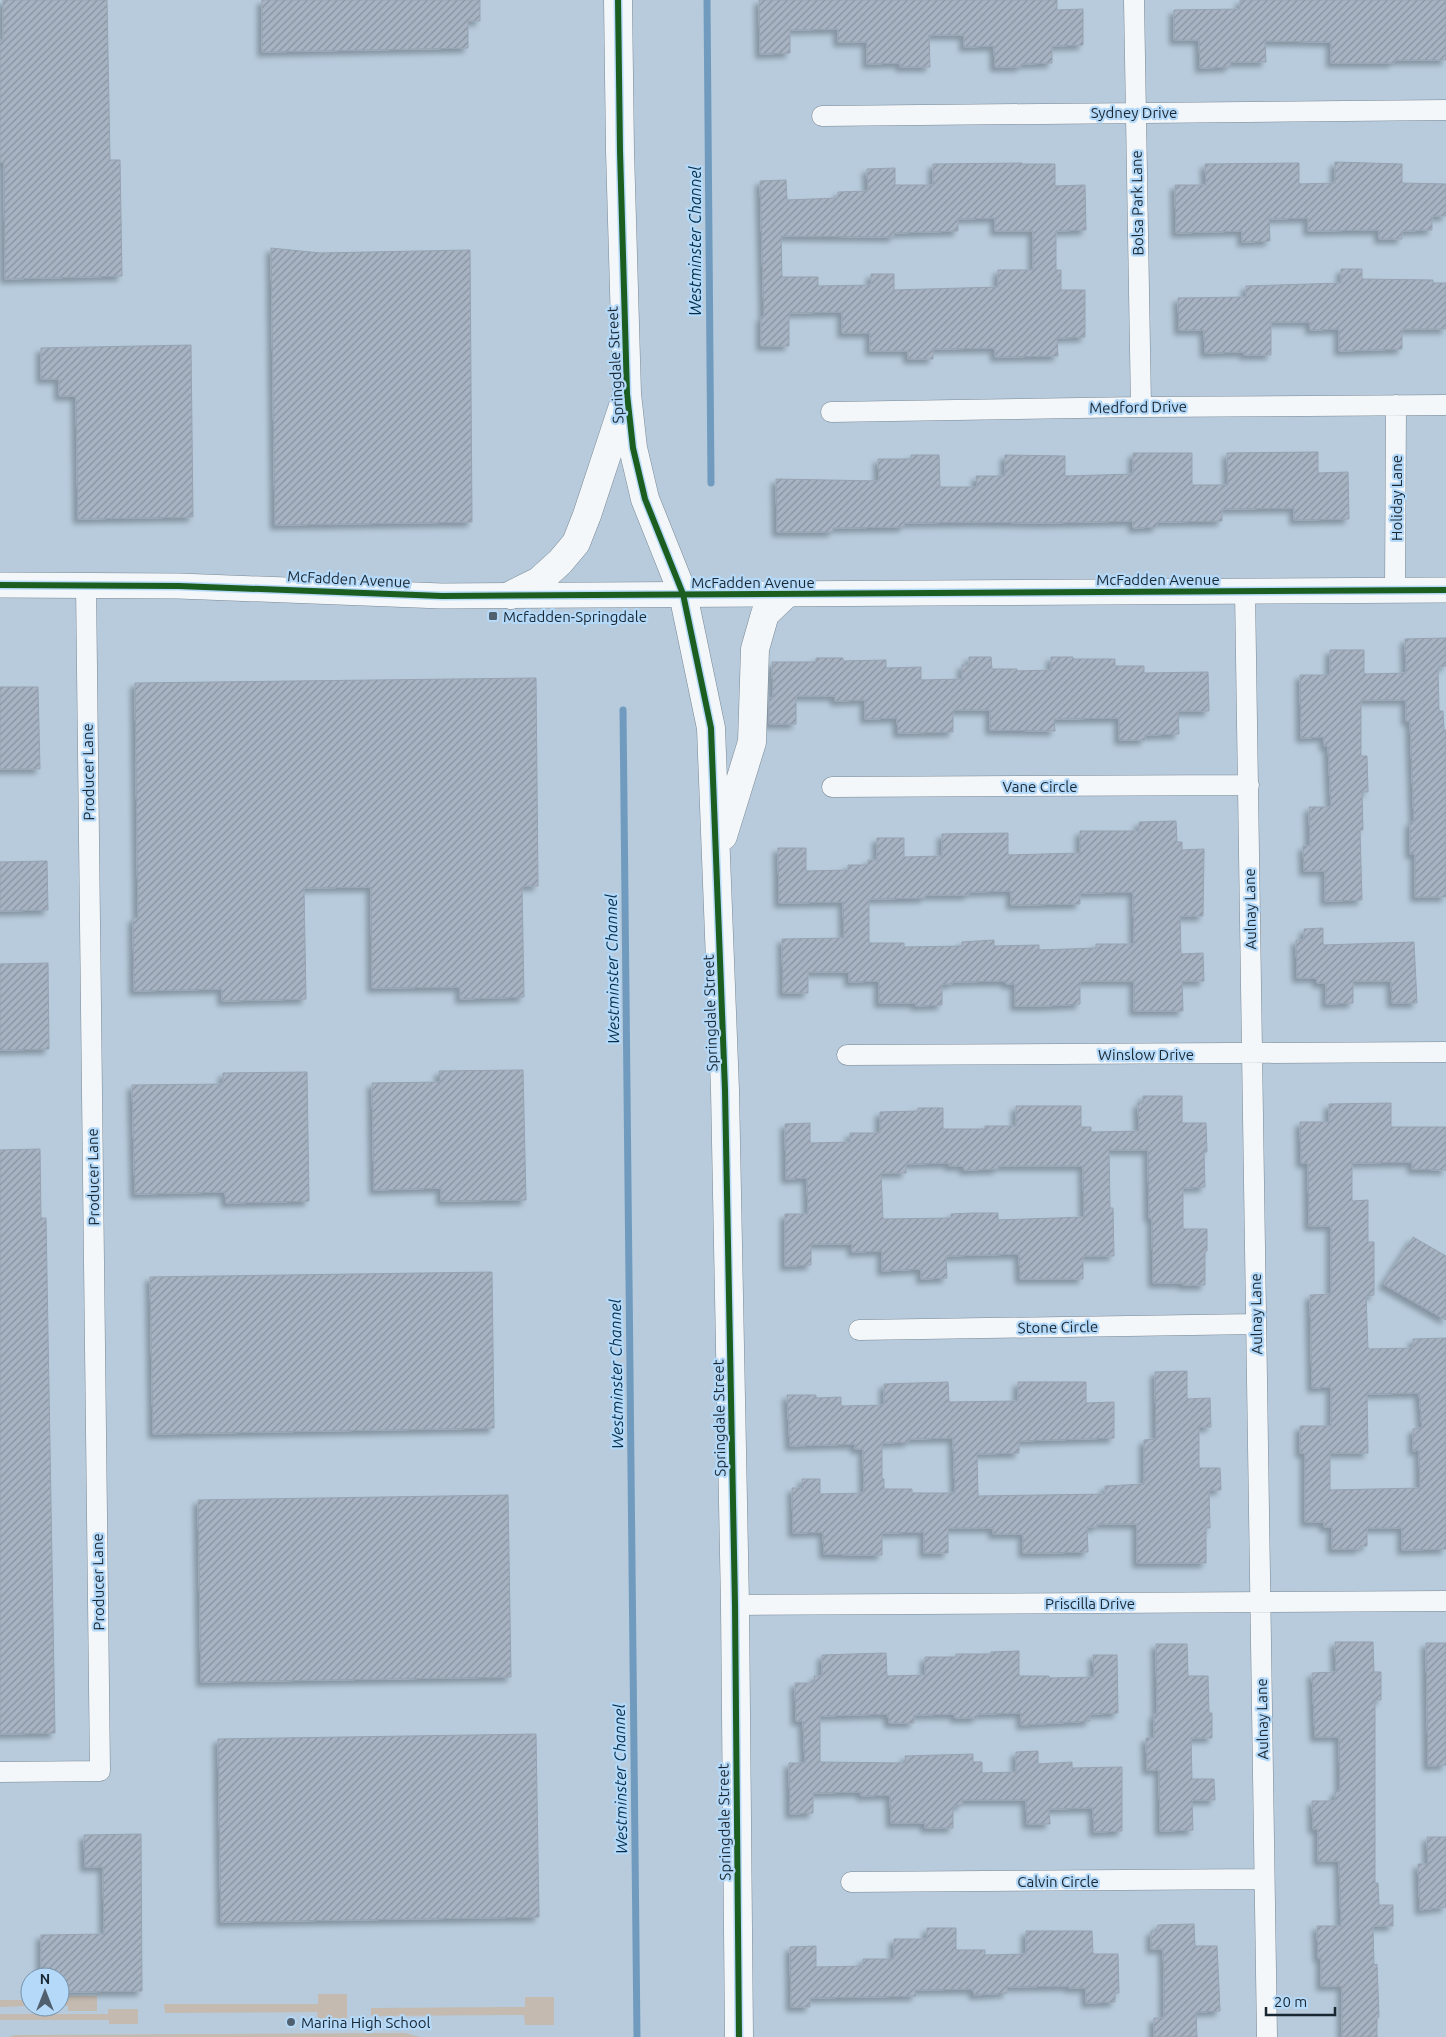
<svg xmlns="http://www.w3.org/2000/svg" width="1446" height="2037" font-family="Ubuntu,sans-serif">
<defs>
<pattern id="building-hatch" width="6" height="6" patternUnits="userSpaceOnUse" patternTransform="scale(1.25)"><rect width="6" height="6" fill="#a7b3c2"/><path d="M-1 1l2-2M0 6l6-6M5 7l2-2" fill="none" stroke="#87929e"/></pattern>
<filter id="shadow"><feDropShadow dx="-4.5" dy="4.5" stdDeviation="2.5" flood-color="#0004"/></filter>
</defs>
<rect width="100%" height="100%" fill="#b7cbdc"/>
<path fill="#c4bab0" d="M 318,1994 L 347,1994 L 347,2022 L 318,2022 L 317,2012 L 165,2013 L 164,2004 L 318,2004 Z
M 67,1996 L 97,1996 L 97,2011 L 68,2011 L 68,2006 L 60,2006 L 60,2000 L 67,2000 Z
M 525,1997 L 554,1997 L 554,2025 L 525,2025 L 524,2015 L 371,2016 L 371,2008 L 525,2007 Z
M 0,2000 L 30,2000 L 30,2006 L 0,2007 Z
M 108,2009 L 138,2009 L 138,2024 L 109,2024 L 109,2020 L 0,2020 L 0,2014 L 108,2014 Z
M 405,2033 L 420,2037 L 8,2037 L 15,2035 Z"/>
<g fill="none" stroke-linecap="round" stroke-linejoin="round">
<path stroke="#709bbe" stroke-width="7" d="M 707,0 L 711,483
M 623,710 L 637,2037"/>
</g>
<path fill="url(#building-hatch)" stroke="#97a3b2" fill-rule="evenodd" filter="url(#shadow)" d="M 3,0 L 107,0 L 110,160 L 120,160 L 122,276 L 5,279 L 4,162 L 0,162 L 0,40 L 3,40 Z
M 262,0 L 480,0 L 480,21 L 468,21 L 468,48 L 262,52 Z
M 759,0 L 1057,0 L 1057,10 L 1083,9 L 1083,45 L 1052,46 L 1052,63 L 1021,64 L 1021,67 L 995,67 L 994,46 L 964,47 L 964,35 L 929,35 L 930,67 L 900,67 L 900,63 L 867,64 L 867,42 L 838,42 L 838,29 L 790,30 L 790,53 L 760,54 Z
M 1240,0 L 1446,0 L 1446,60 L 1394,60 L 1394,63 L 1331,63 L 1331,42 L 1265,41 L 1266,62 L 1230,62 L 1230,67 L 1200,68 L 1199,40 L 1174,40 L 1174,10 L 1240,9 Z
M 1335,162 L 1402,164 L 1402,183 L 1446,184 L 1446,216 L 1432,216 L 1432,230 L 1402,231 L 1402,239 L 1379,239 L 1379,230 L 1308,231 L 1308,218 L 1269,219 L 1270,241 L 1242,242 L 1242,231 L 1176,233 L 1175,185 L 1206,185 L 1205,164 L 1299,163 L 1299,184 L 1335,183 Z
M 1022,163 L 1022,164 L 1055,164 L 1055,186 L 1085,185 L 1086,230 L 1056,231 L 1056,270 L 1061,270 L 1061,290 L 1085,290 L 1085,337 L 1057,338 L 1058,356 L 995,357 L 995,348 L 933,349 L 933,359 L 908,359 L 908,351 L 870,351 L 870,333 L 842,333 L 842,312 L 789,313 L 789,346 L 761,346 L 761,317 L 764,317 L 760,181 L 786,180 L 787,200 L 838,198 L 838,192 L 868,191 L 867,169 L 895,168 L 895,185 L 933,185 L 933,164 ZM 995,218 L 995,231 L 1033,231 L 1033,270 L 998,270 L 998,287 L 894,290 L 894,274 L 871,274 L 871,285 L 818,286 L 818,277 L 782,277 L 781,236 L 894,237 L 894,233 L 958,231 L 958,219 Z
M 271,248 L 320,253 L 470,250 L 472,522 L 275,525 Z
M 1341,269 L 1362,269 L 1362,279 L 1433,280 L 1433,283 L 1446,283 L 1446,329 L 1402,329 L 1402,349 L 1339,351 L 1339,329 L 1310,330 L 1310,322 L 1271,322 L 1271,355 L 1244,355 L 1244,352 L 1205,353 L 1204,330 L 1179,330 L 1178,298 L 1246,297 L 1246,286 L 1341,283 Z
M 191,345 L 193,517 L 78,519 L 76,396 L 59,396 L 59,379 L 41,379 L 41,348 Z
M 1318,452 L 1318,473 L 1348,472 L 1349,519 L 1294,520 L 1294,508 L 1222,509 L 1222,521 L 1157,522 L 1157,527 L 1133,528 L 1133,521 L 1042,523 L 977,522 L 904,523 L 904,527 L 833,528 L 833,532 L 777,532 L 776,479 L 879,481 L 878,459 L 911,459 L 911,455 L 939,455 L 940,487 L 977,487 L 976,476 L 1005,476 L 1005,455 L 1065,456 L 1065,476 L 1133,474 L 1133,453 L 1192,453 L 1192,485 L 1228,485 L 1227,453 Z
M 1446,638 L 1446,666 L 1438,667 L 1439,711 L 1443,711 L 1444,730 L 1446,730 L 1446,897 L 1415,897 L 1415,854 L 1410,854 L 1410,822 L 1414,822 L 1410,721 L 1406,721 L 1406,700 L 1361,700 L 1361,756 L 1367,756 L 1368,792 L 1362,792 L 1363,830 L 1360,830 L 1362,900 L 1325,901 L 1325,871 L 1304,871 L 1303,846 L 1310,846 L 1309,807 L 1331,807 L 1328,746 L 1324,746 L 1324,737 L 1301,738 L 1300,675 L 1330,675 L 1330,650 L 1364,650 L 1364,674 L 1406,673 L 1405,639 Z
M 969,657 L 991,657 L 992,669 L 1017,669 L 1017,671 L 1051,670 L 1051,657 L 1073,657 L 1073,659 L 1115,659 L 1115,666 L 1144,666 L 1144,673 L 1208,672 L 1209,711 L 1178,711 L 1179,734 L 1145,735 L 1145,740 L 1119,740 L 1119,718 L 1054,719 L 1055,731 L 990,730 L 990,710 L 953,710 L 953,732 L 898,733 L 897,718 L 865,719 L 865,700 L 835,701 L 835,696 L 796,696 L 796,724 L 769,724 L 769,698 L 773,698 L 772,662 L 816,662 L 816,658 L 843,658 L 843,661 L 886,660 L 886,668 L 921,667 L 921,680 L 962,679 L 962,665 L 969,665 Z
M 536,678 L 538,886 L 522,886 L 524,997 L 460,999 L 460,987 L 372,988 L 371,887 L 304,888 L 306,999 L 222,1001 L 222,989 L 134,991 L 133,918 L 138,918 L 135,683 Z
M 0,687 L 38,687 L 40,769 L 0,769 Z
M 1176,821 L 1177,842 L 1182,842 L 1182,850 L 1204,849 L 1203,916 L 1180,916 L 1181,954 L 1203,953 L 1204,981 L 1182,981 L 1183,1011 L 1134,1011 L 1134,981 L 1080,981 L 1080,1004 L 1044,1006 L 1015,1006 L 1015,984 L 1006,984 L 1006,981 L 952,982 L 952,984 L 942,984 L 942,1005 L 916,1006 L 916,1003 L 879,1003 L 879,981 L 849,982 L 849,972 L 808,972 L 808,993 L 783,993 L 782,939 L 844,938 L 843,902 L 779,903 L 778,848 L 806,848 L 806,871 L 848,870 L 848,865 L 868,865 L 868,860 L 877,860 L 877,838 L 904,838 L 904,857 L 942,856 L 942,834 L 1008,833 L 1008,855 L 1080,853 L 1080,831 L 1139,831 L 1139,822 ZM 1011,891 L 1011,905 L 1080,904 L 1080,893 L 1133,892 L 1134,944 L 1096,944 L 1096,948 L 1039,950 L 1039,945 L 994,946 L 994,940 L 962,942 L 962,946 L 904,947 L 904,943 L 869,943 L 869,899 L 925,898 L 925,895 L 969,895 L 969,892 Z
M 47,861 L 48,910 L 0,911 L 0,862 Z
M 1323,928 L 1323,945 L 1414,942 L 1417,1003 L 1392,1003 L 1391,981 L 1353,981 L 1353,1003 L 1326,1004 L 1326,983 L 1317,983 L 1317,978 L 1297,978 L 1296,940 L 1304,940 L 1304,929 Z
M 48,963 L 49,1049 L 0,1050 L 0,964 Z
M 523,1070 L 526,1200 L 441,1201 L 441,1188 L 374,1190 L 372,1083 L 440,1082 L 439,1071 Z
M 307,1072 L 309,1201 L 226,1203 L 225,1192 L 135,1194 L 132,1085 L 223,1084 L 223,1073 Z
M 1143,1096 L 1182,1096 L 1182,1123 L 1206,1123 L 1207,1152 L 1204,1152 L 1205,1187 L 1183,1188 L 1183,1229 L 1207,1229 L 1207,1251 L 1205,1251 L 1205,1285 L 1183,1285 L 1183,1283 L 1153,1283 L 1152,1218 L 1149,1218 L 1148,1150 L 1109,1150 L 1110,1208 L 1113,1208 L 1114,1256 L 1083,1256 L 1083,1279 L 1020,1279 L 1019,1254 L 946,1256 L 947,1278 L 921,1279 L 921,1269 L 882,1271 L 882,1251 L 852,1252 L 852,1244 L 811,1244 L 811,1265 L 785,1266 L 785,1214 L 808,1214 L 807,1178 L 786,1179 L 785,1124 L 810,1123 L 810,1143 L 850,1142 L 850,1133 L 880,1133 L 880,1112 L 918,1111 L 918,1108 L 943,1108 L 943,1129 L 985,1129 L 985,1126 L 1016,1126 L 1016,1106 L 1081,1106 L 1081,1127 L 1091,1127 L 1091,1132 L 1139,1131 L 1138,1103 L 1143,1103 ZM 949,1163 L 949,1166 L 964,1166 L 964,1170 L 998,1169 L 998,1166 L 1083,1166 L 1084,1217 L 998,1220 L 998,1213 L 974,1213 L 951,1214 L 951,1218 L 883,1219 L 881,1173 L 906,1173 L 906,1164 Z
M 1391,1103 L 1391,1127 L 1446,1127 L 1446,1170 L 1412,1169 L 1412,1162 L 1352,1163 L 1352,1201 L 1368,1200 L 1368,1242 L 1374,1242 L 1374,1295 L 1366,1296 L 1368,1349 L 1413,1348 L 1413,1339 L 1446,1338 L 1446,1549 L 1402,1550 L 1402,1528 L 1367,1528 L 1367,1546 L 1360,1546 L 1360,1549 L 1332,1549 L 1332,1527 L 1324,1527 L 1324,1522 L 1305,1522 L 1305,1453 L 1300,1453 L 1300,1426 L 1331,1426 L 1331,1387 L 1312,1388 L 1310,1295 L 1331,1294 L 1331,1226 L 1309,1226 L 1308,1163 L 1301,1163 L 1300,1122 L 1329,1122 L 1329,1104 ZM 1419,1393 L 1422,1428 L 1413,1429 L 1413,1451 L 1419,1450 L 1420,1488 L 1330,1490 L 1330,1453 L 1368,1453 L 1367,1394 Z
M 40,1149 L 41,1218 L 46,1218 L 55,1733 L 0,1734 L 0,1150 Z
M 1413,1237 L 1446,1256 L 1446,1320 L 1383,1284 Z
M 492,1272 L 494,1428 L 153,1434 L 150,1277 Z
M 1187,1371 L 1187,1399 L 1210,1398 L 1211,1427 L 1199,1427 L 1199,1468 L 1220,1468 L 1221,1490 L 1209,1490 L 1210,1528 L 1206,1528 L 1206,1563 L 1137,1563 L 1137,1524 L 1097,1524 L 1097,1527 L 1087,1527 L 1088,1552 L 1043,1553 L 1023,1553 L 1023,1534 L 993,1534 L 993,1528 L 948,1528 L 948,1553 L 924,1553 L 924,1532 L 882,1533 L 882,1555 L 859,1555 L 824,1554 L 823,1532 L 793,1533 L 792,1488 L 803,1488 L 802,1479 L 820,1479 L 820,1494 L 864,1493 L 863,1449 L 855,1449 L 855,1444 L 790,1446 L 787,1395 L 816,1395 L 816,1398 L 841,1397 L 841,1406 L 884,1405 L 884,1384 L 948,1382 L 949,1402 L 1018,1401 L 1018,1382 L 1086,1382 L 1086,1403 L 1114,1402 L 1114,1438 L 1019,1441 L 1019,1453 L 977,1454 L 978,1496 L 1105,1494 L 1105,1486 L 1144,1484 L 1144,1440 L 1156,1439 L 1155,1372 ZM 953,1438 L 955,1493 L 912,1493 L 912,1489 L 884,1489 L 884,1479 L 882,1479 L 882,1443 L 909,1442 L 909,1439 Z
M 508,1495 L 511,1677 L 201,1682 L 198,1500 Z
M 1335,1642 L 1373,1642 L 1374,1672 L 1381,1672 L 1381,1700 L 1375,1700 L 1375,1883 L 1378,1883 L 1379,1905 L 1393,1905 L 1393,1926 L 1373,1926 L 1374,1965 L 1377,1964 L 1379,2017 L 1377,2018 L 1377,2037 L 1342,2037 L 1342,1986 L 1321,1986 L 1321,1958 L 1318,1958 L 1317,1926 L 1341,1926 L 1339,1861 L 1318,1861 L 1318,1829 L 1313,1829 L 1312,1801 L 1335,1801 L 1335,1792 L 1340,1791 L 1339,1737 L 1315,1737 L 1312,1673 L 1336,1672 Z
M 1426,1643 L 1446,1643 L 1446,1765 L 1428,1766 Z
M 1156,1644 L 1187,1644 L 1188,1676 L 1208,1676 L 1209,1713 L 1212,1713 L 1212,1738 L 1191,1738 L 1192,1779 L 1214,1779 L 1215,1800 L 1192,1800 L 1193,1830 L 1160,1831 L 1159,1770 L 1147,1770 L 1146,1738 L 1154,1738 L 1154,1714 L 1157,1714 Z
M 1019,1651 L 1019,1676 L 1049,1676 L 1049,1678 L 1094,1677 L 1093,1655 L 1117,1655 L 1118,1713 L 1090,1714 L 1090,1721 L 1021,1725 L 1021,1713 L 977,1714 L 977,1718 L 955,1718 L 955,1714 L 914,1715 L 914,1723 L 889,1723 L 888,1714 L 820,1716 L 820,1762 L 906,1763 L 905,1756 L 973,1754 L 973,1762 L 982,1762 L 982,1773 L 1016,1772 L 1016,1752 L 1038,1751 L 1038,1764 L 1072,1762 L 1072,1768 L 1122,1767 L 1122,1831 L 1094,1832 L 1093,1808 L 1049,1809 L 1050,1824 L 1027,1824 L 1026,1800 L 962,1800 L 962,1805 L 953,1806 L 953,1828 L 925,1828 L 925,1823 L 891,1823 L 890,1795 L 861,1796 L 861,1792 L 813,1793 L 813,1813 L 790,1814 L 789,1763 L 805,1763 L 803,1721 L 796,1721 L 795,1683 L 815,1683 L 814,1676 L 822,1676 L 822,1655 L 886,1653 L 887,1676 L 925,1675 L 925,1657 L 956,1657 L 956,1654 L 991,1654 L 991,1652 Z
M 536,1734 L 539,1917 L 221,1922 L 218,1739 Z
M 141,1834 L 142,1991 L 60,1992 L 60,1977 L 41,1977 L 41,1935 L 104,1934 L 103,1867 L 85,1867 L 84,1835 Z
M 1427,1837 L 1446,1837 L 1446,1907 L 1420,1910 L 1418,1864 L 1428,1864 Z
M 1194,1924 L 1195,1946 L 1217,1946 L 1220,2011 L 1196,2012 L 1197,2037 L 1154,2037 L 1154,2018 L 1164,2018 L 1164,1977 L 1163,1949 L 1151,1949 L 1151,1931 L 1156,1931 L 1158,1925 Z
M 927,1928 L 956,1928 L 956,1950 L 985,1950 L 985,1955 L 1026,1954 L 1026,1931 L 1092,1931 L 1093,1954 L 1118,1954 L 1119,1993 L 1115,1993 L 1115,2002 L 1086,2003 L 1086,1988 L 1069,1988 L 1069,1986 L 1007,1987 L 1007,1993 L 974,1995 L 973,1989 L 915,1990 L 916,1996 L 810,1998 L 810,2007 L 791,2007 L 790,1947 L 816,1946 L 816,1967 L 863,1966 L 863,1959 L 894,1959 L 894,1939 L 927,1939 Z"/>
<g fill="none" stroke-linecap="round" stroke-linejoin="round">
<g stroke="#798894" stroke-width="21">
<path id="minor" d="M 1134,0 L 1141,407
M 822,116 L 1446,110
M 831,412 L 1141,407 L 1446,405
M 1395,590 L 1396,405
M 1245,591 L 1267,2037
M 832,787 L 1249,785
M 847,1055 L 1446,1052
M 859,1330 L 1256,1324
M 735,1605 L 1446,1601
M 0,1772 L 100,1771 L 86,584
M 851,1882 L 1264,1879"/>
</g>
<g stroke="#798894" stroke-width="26">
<path id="tertiary" d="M 0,585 L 179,586 L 442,596 L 1446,590"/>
</g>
<g stroke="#798894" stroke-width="29">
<path id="secondary" d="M 618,0 L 620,151 L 627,394 L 633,448 L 645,499 L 683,594 L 711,728 L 725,1090 L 735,1605 L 739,2037
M 511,595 L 539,581 L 560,562 L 576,543 L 587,515 L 624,403
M 723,836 L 752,742 L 755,649 L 765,614 L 786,594"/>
</g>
<use href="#minor" stroke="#f4f7fa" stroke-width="20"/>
<use href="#tertiary" stroke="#f4f7fa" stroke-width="25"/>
<use href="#secondary" stroke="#f4f7fa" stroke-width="28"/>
<g stroke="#b5d9f8" stroke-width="9">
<path id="cycleway" d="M 618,0 L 620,151 L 627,394 L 633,448 L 645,499 L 683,594 L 711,728 L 725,1090 L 735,1605 L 739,2037
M 0,585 L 179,586 L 442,596 L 1446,590"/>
</g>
<use href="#cycleway" stroke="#1b5e20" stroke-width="6"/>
</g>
<g fill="#50606e" stroke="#b5d9f8" stroke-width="2">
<rect x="488" y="611" width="10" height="10" rx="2.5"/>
<circle cx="291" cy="2022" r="5"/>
</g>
<g text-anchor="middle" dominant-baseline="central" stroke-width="4.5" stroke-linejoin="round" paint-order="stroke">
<g font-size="15" fill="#192733" stroke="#b5d9f8">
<text x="1134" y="112">Sydney Drive</text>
<text transform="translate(1137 203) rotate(-91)">Bolsa Park Lane</text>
<text transform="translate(615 365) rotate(-93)">Springdale Street</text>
<text transform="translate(1138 407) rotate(-1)">Medford Drive</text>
<text transform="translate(1396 498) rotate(-90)">Holiday Lane</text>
<text transform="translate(349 579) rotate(3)">McFadden Avenue</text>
<text x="1158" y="579">McFadden Avenue</text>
<text x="753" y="582">McFadden Avenue</text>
<text transform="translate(88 772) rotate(-91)">Producer Lane</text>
<text x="1040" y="786">Vane Circle</text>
<text transform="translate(1250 909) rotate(-91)">Aulnay Lane</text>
<text transform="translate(710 1013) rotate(-92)">Springdale Street</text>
<text x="1146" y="1054">Winslow Drive</text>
<text transform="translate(93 1177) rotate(-91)">Producer Lane</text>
<text transform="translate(1256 1314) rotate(-91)">Aulnay Lane</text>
<text transform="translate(1058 1327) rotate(-1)">Stone Circle</text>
<text transform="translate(719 1418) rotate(-91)">Springdale Street</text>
<text transform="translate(98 1582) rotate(-91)">Producer Lane</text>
<text x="1090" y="1603">Priscilla Drive</text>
<text transform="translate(1262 1719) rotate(-91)">Aulnay Lane</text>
<text transform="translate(724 1822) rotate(-91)">Springdale Street</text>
<text x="1058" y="1881">Calvin Circle</text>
</g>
<g font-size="15" fill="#192733" stroke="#b5d9f8" text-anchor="start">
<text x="503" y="616">Mcfadden-Springdale</text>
<text x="301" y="2022">Marina High School</text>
</g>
<g font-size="16" font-style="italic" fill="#022e4b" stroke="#b5d9f8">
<text transform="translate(695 241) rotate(-90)">Westminster Channel</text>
<text transform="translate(612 969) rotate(-91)">Westminster Channel</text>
<text transform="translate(616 1374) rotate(-91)">Westminster Channel</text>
<text transform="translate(620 1779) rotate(-91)">Westminster Channel</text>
</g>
</g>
<g transform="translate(45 1992)"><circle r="24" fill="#b5d9f8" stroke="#7792a9"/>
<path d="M0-4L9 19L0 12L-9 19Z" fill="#50606e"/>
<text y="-8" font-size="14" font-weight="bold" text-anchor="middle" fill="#192733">N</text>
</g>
<path d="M1266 2007v8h69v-8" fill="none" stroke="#192733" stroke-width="2.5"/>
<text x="1274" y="2007" font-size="15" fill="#192733" stroke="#b5d9f8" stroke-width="4" paint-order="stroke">20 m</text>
</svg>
